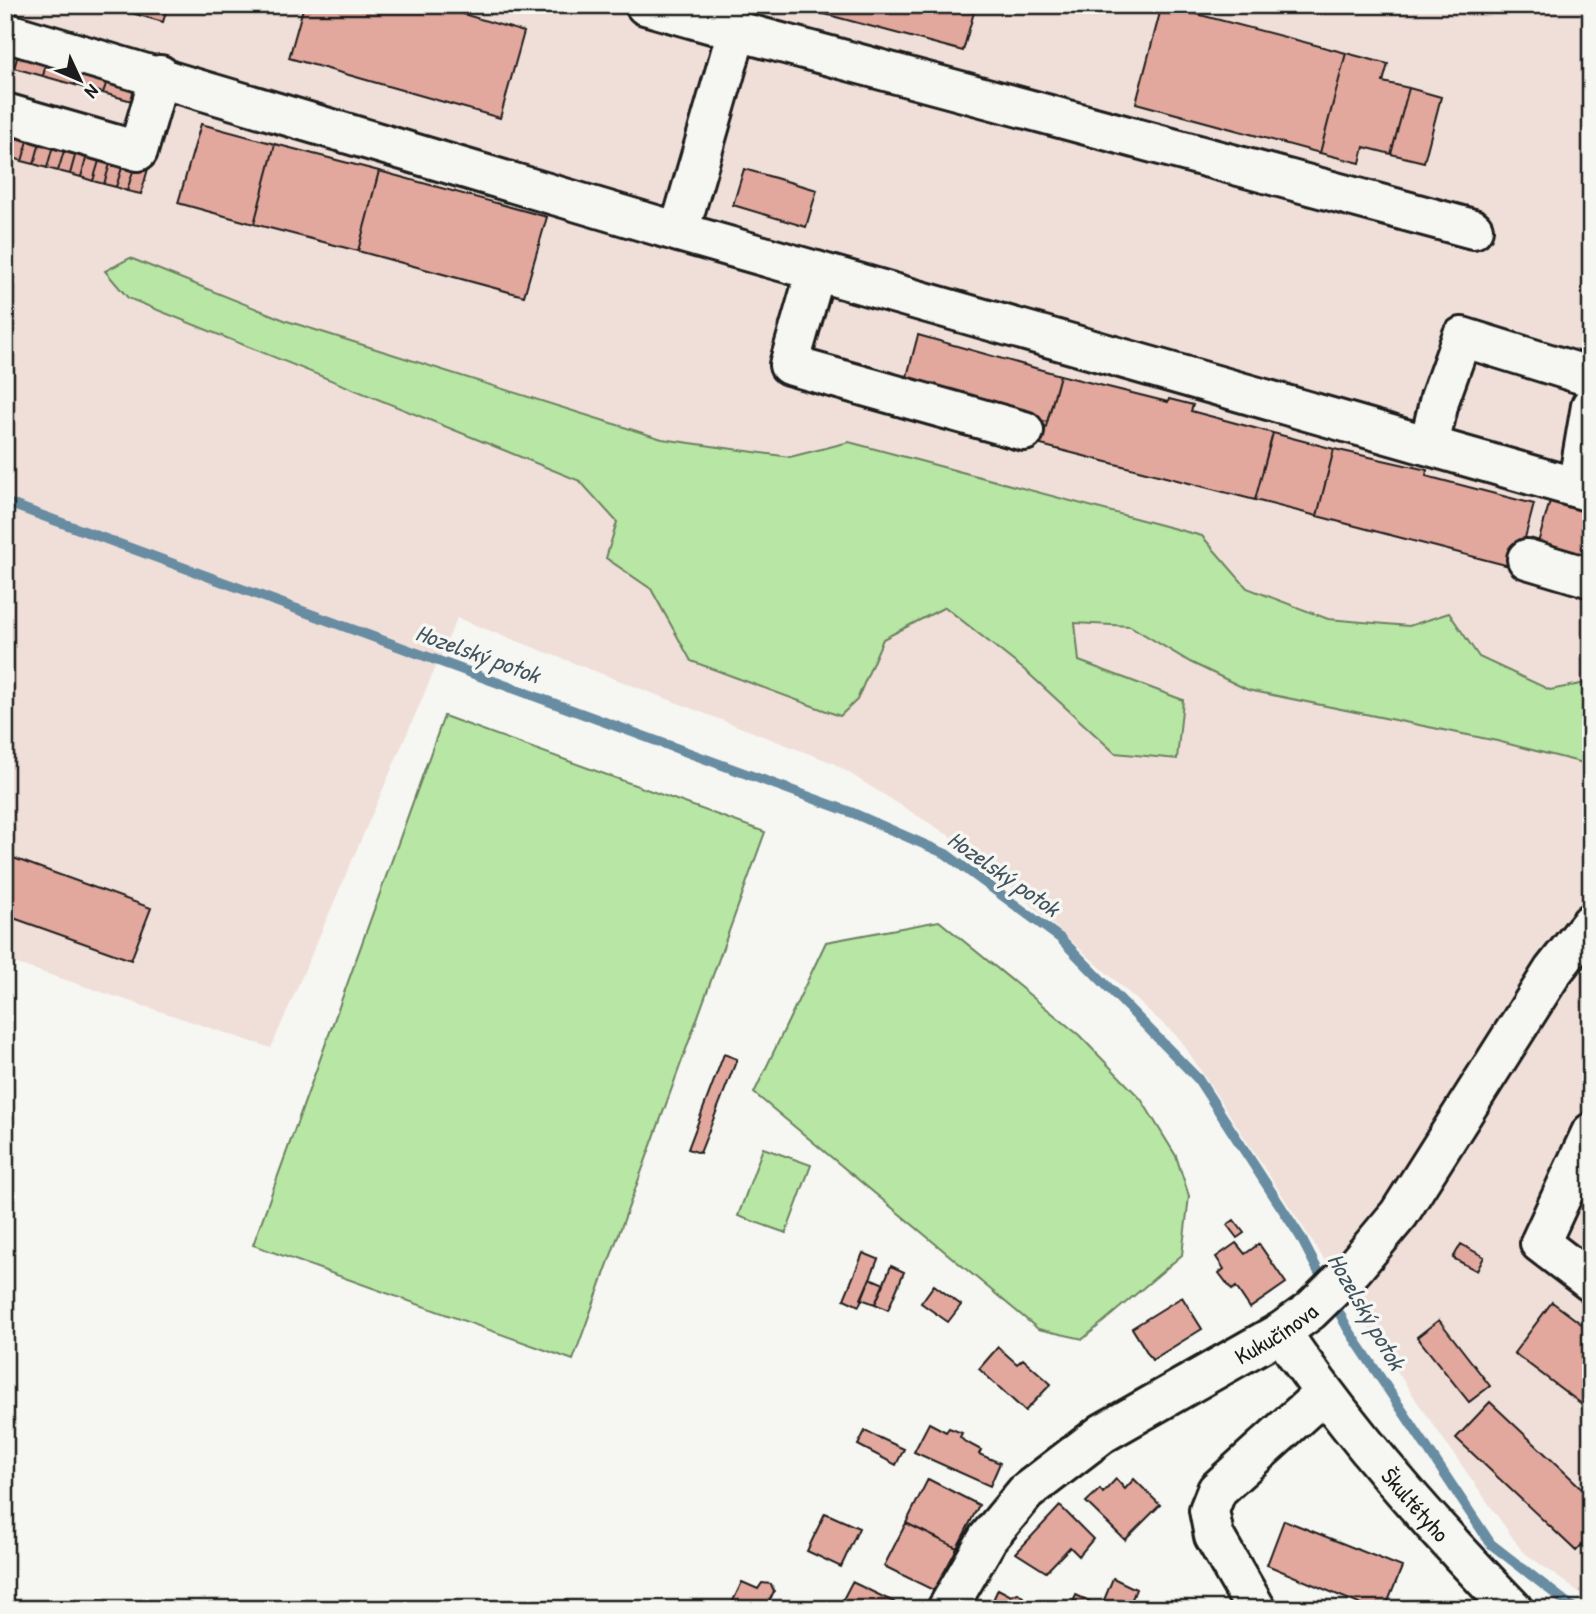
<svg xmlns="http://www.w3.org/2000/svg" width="1596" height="1614" font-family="'Patrick Hand',sans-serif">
<rect width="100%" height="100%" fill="#f6f6f2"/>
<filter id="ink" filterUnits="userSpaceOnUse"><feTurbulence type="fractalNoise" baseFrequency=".0143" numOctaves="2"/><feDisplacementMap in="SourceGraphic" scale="14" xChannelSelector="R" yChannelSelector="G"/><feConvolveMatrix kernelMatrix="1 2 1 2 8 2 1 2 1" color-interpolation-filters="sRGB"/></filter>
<g filter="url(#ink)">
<path fill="#f0dfd8" d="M 5,5 L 1591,5 L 1591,682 L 1550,690 L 1479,657 L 1449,613 L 1409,626 L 1328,619 L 1247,588 L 1201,536 L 849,442 L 790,457 L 662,439 L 287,321 L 130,258 L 128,298 L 580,481 L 618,522 L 606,558 L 651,589 L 691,661 L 840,716 L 857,700 L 883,639 L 945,607 L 1027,671 L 1183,700 L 1078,661 L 1075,623 L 1130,626 L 1190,662 L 1591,765 L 1591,1601 L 1522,1551 L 1418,1403 L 1180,1039 L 966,846 L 833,763 L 457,618 L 271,1048 L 5,960 Z"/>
<path fill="#b8e6a4" stroke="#6a8160" stroke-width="2" d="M 130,258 L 287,321 L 662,439 L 790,457 L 849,442 L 1202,536 L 1247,588 L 1328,619 L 1409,626 L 1449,613 L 1479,657 L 1550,690 L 1591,682 L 1591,765 L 1497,741 L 1248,690 L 1190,662 L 1130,626 L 1075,623 L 1079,661 L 1183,700 L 1177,759 L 1115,753 L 1027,672 L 945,607 L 883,639 L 857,700 L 840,716 L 691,661 L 651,589 L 606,558 L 617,522 L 580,481 L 128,298 L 105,271 Z
M 444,716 L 765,832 L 573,1360 L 253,1245 Z
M 939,921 L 1079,1035 L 1141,1099 L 1176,1156 L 1189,1196 L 1182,1255 L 1083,1339 L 1038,1329 L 754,1093 L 826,942 Z
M 763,1148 L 811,1165 L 786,1233 L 738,1216 Z"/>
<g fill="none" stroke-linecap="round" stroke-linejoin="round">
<path stroke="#678ca1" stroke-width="10" d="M 5,502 L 853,813 L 946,854 L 1060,938 L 1198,1079 L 1300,1236 L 1325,1284
M 1333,1301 L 1348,1329 L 1491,1544 L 1575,1609"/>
</g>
<path fill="#e2a89d" stroke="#1c1c1c" stroke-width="2" d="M 104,5 L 168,5 L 163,22 Z
M 304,5 L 433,5 L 524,32 L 500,118 L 289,58 Z
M 791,5 L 976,5 L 963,51 Z
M 1162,5 L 1346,53 L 1320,153 L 1136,103 Z
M 5,52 L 18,55 L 14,68 L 5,66 Z
M 1346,53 L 1388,64 L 1383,82 L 1409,88 L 1391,154 L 1364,147 L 1360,163 L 1320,153 Z
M 18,55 L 46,64 L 43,76 L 14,68 Z
M 46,64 L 78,72 L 75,85 L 43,76 Z
M 78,72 L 107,81 L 103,93 L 75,85 Z
M 107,81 L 135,89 L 132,101 L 103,93 Z
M 1409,88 L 1441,97 L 1424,162 L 1391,154 Z
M 201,124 L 275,144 L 254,224 L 178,203 Z
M 19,128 L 11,157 L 5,156 L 5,132 Z
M 19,128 L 31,131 L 22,161 L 11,157 Z
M 31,131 L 42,135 L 34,164 L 22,161 Z
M 42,135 L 55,138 L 47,168 L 34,164 Z
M 55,138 L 67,141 L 58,171 L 47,168 Z
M 67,141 L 78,145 L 70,174 L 58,171 Z
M 275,144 L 379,171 L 358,251 L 254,224 Z
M 78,145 L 89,148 L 81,177 L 70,174 Z
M 89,148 L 102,151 L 93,181 L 81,177 Z
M 102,151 L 113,154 L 104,184 L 93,181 Z
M 113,154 L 125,158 L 116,187 L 104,184 Z
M 125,158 L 136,161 L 127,191 L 116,187 Z
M 136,161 L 149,165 L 141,194 L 127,191 Z
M 744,169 L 817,190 L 806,227 L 733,205 Z
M 379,171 L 547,217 L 524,296 L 358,251 Z
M 918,335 L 1060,375 L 1047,422 L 905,384 Z
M 1060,375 L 1168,402 L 1169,399 L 1193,405 L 1191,411 L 1273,433 L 1255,500 L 1041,445 Z
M 1273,433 L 1334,449 L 1317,516 L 1255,500 Z
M 1334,449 L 1427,470 L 1426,476 L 1534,504 L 1517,568 L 1317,516 Z
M 1552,494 L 1591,505 L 1591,558 L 1538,543 Z
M 5,855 L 151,908 L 131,960 L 5,915 Z
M 724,1054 L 737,1059 L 700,1153 L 688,1149 Z
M 1234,1220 L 1244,1233 L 1237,1238 L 1227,1225 Z
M 1236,1243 L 1245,1254 L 1259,1244 L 1286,1283 L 1250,1308 L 1236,1287 L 1232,1290 L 1219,1273 L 1224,1269 L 1216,1257 Z
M 1461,1244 L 1484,1257 L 1477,1271 L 1453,1258 Z
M 863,1253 L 878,1259 L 859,1306 L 844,1299 Z
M 891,1266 L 904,1272 L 888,1310 L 875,1304 Z
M 870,1278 L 884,1284 L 875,1304 L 861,1299 Z
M 934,1285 L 961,1305 L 948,1322 L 921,1303 Z
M 1182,1297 L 1202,1329 L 1152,1360 L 1132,1328 Z
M 1552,1302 L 1591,1331 L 1591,1411 L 1514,1353 Z
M 1439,1320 L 1490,1386 L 1469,1402 L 1417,1337 Z
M 998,1347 L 1017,1364 L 1023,1359 L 1051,1384 L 1025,1411 L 979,1369 Z
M 1490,1402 L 1591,1497 L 1591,1535 L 1576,1551 L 1456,1438 Z
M 929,1423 L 946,1432 L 949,1428 L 962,1433 L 960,1437 L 964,1441 L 981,1450 L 979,1454 L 1000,1463 L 990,1486 L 914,1452 Z
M 865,1431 L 904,1449 L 896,1465 L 858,1445 Z
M 928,1479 L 979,1505 L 957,1548 L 906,1523 Z
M 1116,1479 L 1125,1489 L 1134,1479 L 1160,1505 L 1125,1540 L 1086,1502 L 1100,1489 L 1103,1493 Z
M 1060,1506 L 1093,1539 L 1079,1556 L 1070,1547 L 1046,1572 L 1016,1553 Z
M 825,1513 L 859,1528 L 841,1567 L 807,1551 Z
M 1284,1520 L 1402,1567 L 1385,1609 L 1371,1609 L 1267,1565 Z
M 906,1523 L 957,1548 L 935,1591 L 884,1566 Z
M 1113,1578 L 1136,1589 L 1128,1609 L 1112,1609 L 1102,1605 Z
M 742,1582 L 758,1589 L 762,1583 L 771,1584 L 774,1591 L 768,1604 L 762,1602 L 759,1609 L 729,1609 Z
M 852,1582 L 894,1602 L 891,1609 L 838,1609 Z
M 998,1589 L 1011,1596 L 1018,1593 L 1037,1609 L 989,1609 Z
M 1076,1595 L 1106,1609 L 1075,1609 L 1071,1607 Z"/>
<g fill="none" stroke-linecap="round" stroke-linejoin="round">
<g stroke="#1c1c1c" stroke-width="44">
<g id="minor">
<path d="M 645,5 L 737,31"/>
<path d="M 5,32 L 679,232"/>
<path d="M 5,113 L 138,151 L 160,75"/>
<path d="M 1473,229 L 737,31 L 679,232 L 1591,492"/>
<path d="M 816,271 L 789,365 L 1024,431"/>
<path d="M 1429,445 L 1440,398 L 1462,337 L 1591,377"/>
<path d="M 1577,488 L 1591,406"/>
<path d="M 1527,559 L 1591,578"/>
<path d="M 1591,1133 L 1540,1243 L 1591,1282"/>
<path id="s1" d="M 1281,1332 C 1348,1431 1429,1523 1513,1609"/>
<path id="s2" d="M 947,1609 L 988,1538 L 1026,1492 L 1103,1433 L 1281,1332 L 1310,1311 L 1353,1269 L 1399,1214 L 1553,971 L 1591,923"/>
<path d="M 1256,1609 L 1214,1536 L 1209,1510 L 1217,1490 L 1323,1394"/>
</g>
</g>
<use href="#minor" stroke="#f6f6f2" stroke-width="38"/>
</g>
</g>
<g text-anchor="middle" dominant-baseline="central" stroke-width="7" stroke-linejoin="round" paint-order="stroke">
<g font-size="23" fill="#1c1c1c" stroke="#f6f6f2">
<text stroke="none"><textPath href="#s2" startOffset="438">Kukučínova</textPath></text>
<text stroke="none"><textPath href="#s1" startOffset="219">Škultétyho</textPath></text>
</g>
<g font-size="24" font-style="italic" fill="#42545f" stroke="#f6f6f2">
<text transform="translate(478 653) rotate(20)">Hozelský potok</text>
<text transform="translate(1004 873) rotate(35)">Hozelský potok</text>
<text transform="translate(1367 1311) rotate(60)">Hozelský potok</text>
</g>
</g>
<rect width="1596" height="1614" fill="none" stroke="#f6f6f2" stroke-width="28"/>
<rect x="14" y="14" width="1568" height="1586" fill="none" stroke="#1c1c1c" stroke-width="2.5" filter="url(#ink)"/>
<g transform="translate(80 80) rotate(134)" stroke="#f6f6f2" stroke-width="5" paint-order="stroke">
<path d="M0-5L12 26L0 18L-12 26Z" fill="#1c1c1c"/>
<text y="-10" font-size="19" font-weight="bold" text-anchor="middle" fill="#1c1c1c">N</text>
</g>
</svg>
